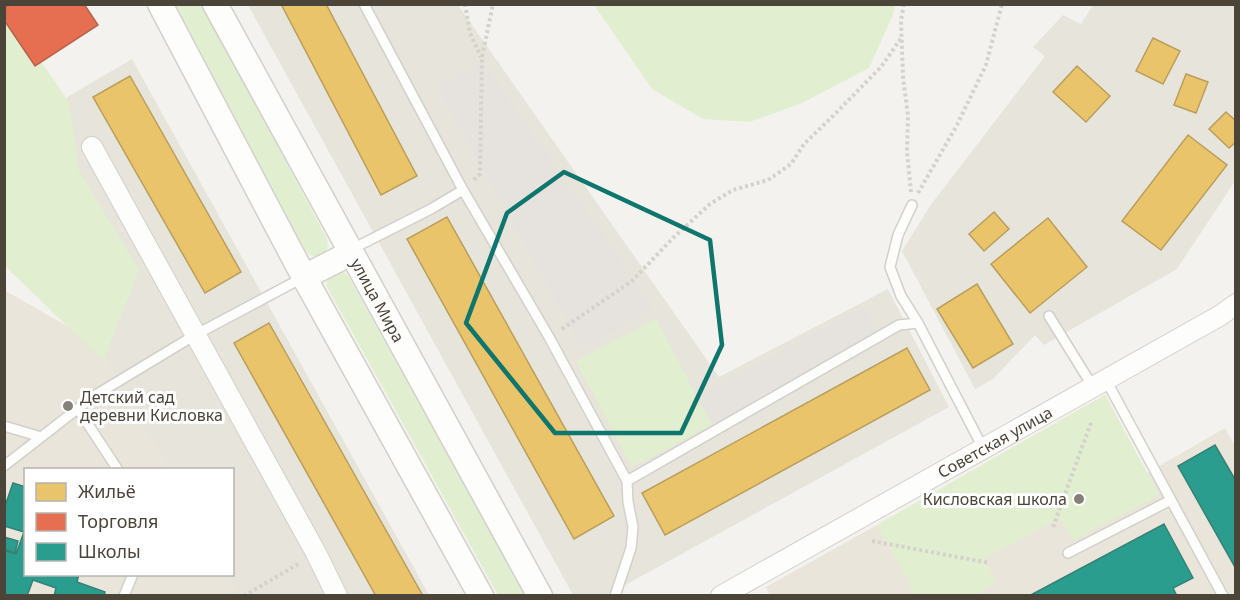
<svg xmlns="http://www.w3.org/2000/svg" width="1240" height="600" font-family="'Noto Sans',sans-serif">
<rect width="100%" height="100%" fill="#f4f2ee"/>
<path fill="#e7e4dc" d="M 248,5 L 458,5 L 719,377 L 888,289 L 949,407 L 607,595 L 573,595 Z
M 1093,5 L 1235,5 L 1235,181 L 1177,269 L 1044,345 L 1035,335 L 993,379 L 975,389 L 902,251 L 930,206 L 1045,56 L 1033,47 L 1063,15 L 1081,24 Z
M 132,59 L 429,595 L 224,595 L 235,588 L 227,575 L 232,574 L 232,470 L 167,469 L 95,342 L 45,110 Z"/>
<path fill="#eae5da" d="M 4,290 L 95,342 L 167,469 L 26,470 L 26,574 L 227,575 L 235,588 L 224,596 L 5,595 Z
M 1105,395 L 1147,473 L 1225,428 L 1235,446 L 1235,595 L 770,596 L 766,587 L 877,525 Z"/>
<path fill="#e1eecf" d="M 176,5 L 203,5 L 327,239 L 328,246 L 325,253 C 317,257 311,258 305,250 Z
M 594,5 L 895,5 L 893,15 L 869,68 L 800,104 L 749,122 L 703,119 L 652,89 Z
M 4,8 L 69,102 L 79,171 L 139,270 L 103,361 L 5,266 Z
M 338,271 L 342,271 L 348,276 L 526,595 L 498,595 L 327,287 L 326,277 Z
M 656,319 L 712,425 L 632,467 L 576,361 Z
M 1105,395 L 1159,495 L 1073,541 L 1060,518 L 984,559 L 997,583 L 974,595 L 915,595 L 877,525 Z"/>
<path fill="#e6e3df" d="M 483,62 L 654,308 L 583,349 L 437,87 Z
M 864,306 L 879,334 L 712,425 L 697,397 Z"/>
<path fill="#e9c46a" stroke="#ba9e5b" stroke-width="1.5" d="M 281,4 L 326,4 L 417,176 L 381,195 Z
M 1153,38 L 1180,51 L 1163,84 L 1136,71 Z
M 1077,66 L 1110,96 L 1086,122 L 1053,92 Z
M 1186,74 L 1208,82 L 1196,113 L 1174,105 Z
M 130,76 L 241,272 L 205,293 L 93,97 Z
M 1226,112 L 1236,121 L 1236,142 L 1229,148 L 1209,129 Z
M 1188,135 L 1227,165 L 1161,250 L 1122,221 Z
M 994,212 L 1009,229 L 984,251 L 969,234 Z
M 447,217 L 614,516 L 574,539 L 407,239 Z
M 1048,218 L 1087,267 L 1030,313 L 991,264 Z
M 977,284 L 1013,344 L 973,368 L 937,309 Z
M 269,323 L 423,596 L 376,596 L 234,343 Z
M 907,348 L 930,390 L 665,535 L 642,493 Z"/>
<path fill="#e76f51" stroke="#b8624a" stroke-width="1.5" d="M 10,4 L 84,4 L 98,25 L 35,66 L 4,20 L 4,8 Z"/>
<path fill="#2a9d8f" stroke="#348275" stroke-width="1.5" d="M 1215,445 L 1236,481 L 1236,569 L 1178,466 Z
M 13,483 L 26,487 L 26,574 L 79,574 L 77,582 L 105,592 L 104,596 L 54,596 L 56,588 L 33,580 L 27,596 L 4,596 L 4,550 L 16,554 L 24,532 L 4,526 L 4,509 Z
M 1164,524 L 1193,578 L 1173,588 L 1177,596 L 1029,596 Z
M 4,537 L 18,541 L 15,553 L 4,549 Z"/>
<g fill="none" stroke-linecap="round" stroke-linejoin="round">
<g stroke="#d2d0cb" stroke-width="12">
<path id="service" d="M 364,4 L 463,190 L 549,337 L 627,481 L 899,325 L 918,323
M 912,205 L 898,235 L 890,267 L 901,296 L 918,323 L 983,448
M 352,251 L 356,247 L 431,209 L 463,190
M 1049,316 L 1093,387
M 1106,380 L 1223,596
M 78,409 L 118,470
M 4,426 L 41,437
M 4,466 L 94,396 L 195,335 L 304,277
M 1068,553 L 1171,500
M 124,596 L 133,574
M 615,596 L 631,548 L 633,527 L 628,502 L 627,481"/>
</g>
<g stroke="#d2d0cb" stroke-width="22">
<g id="minor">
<path d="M 92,147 L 316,553 L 337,596"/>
<path id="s1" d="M 721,596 L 1221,315 L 1236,304"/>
</g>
</g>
<g stroke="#d2d0cb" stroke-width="27">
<g id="tertiary">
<path d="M 160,4 L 304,277 L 481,596"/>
<path id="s2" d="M 215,4 L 540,596"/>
<path d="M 304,277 L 351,253"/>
</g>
</g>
<path stroke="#d3d2cc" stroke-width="4" stroke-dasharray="3 3" stroke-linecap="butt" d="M 465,4 L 470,33 L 481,57
M 904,4 L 901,20 L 903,77 L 908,116 L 907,152 L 911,192
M 474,180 L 480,174 L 482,57 L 493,4
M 918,193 L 957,125 L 986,65 L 1002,4
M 562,329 L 632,281 L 673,238 L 710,204 L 733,190 L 768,180 L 791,164 L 804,144 L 833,116 L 881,67 L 902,37
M 1053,527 L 1092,420
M 872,541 L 990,563
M 244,596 L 300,563"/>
<use href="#service" stroke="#fdfdfc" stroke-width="9"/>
<use href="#minor" stroke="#fdfdfc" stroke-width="20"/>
<use href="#tertiary" stroke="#fdfdfc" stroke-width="24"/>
</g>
<path fill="none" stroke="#0f766e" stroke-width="4.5" stroke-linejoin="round" d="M 564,172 L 710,240 L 722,345 L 681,433 L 555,433 L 466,323 L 507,213 Z"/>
<g fill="#868178" stroke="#fff" stroke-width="2">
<circle cx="68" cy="406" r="6"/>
<circle cx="1079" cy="499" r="6"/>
</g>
<g text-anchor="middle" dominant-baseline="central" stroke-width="6" stroke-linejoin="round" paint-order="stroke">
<g font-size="16" fill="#4b4439" stroke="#fff">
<text stroke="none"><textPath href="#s2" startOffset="338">улица Мира</textPath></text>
<text stroke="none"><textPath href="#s1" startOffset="314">Советская улица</textPath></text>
</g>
<g font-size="16" fill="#4b4439" stroke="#fff" text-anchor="start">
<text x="80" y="397">Детский сад<tspan x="80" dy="18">деревни Кисловка</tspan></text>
<text x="1067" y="499" text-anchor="end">Кисловская школа</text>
</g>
</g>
<rect width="1240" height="600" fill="none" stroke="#4b4439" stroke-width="12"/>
<rect x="24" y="468" width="210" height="108" fill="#ffffff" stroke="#b7b4b0" stroke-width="1.5"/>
<rect x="36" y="483" width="30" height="18" fill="#e9c46a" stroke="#b7b4b0" stroke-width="1.5"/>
<text x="78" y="498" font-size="18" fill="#4b4439">Жильё</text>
<rect x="36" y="513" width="30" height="18" fill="#e76f51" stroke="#b7b4b0" stroke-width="1.5"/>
<text x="78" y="528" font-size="18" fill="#4b4439">Торговля</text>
<rect x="36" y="543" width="30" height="18" fill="#2a9d8f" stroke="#b7b4b0" stroke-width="1.5"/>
<text x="78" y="558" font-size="18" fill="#4b4439">Школы</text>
</svg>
